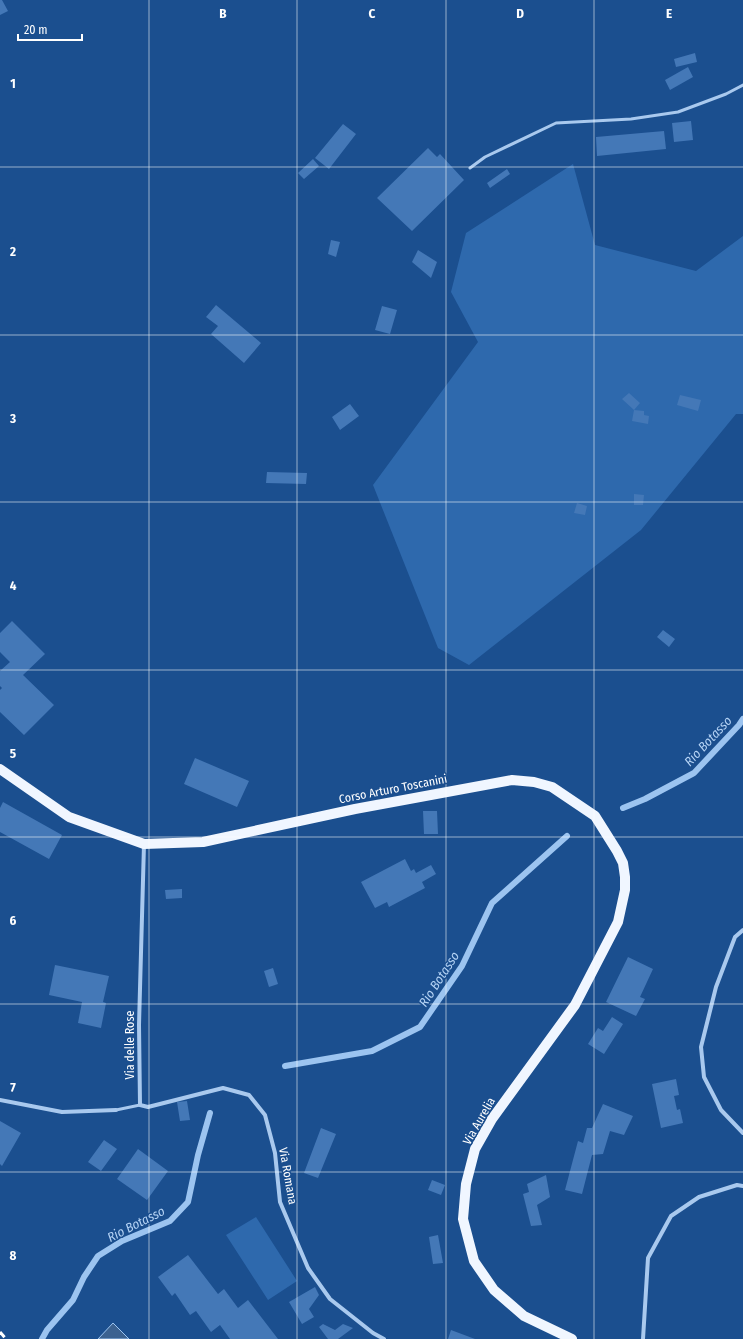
<svg xmlns="http://www.w3.org/2000/svg" width="743" height="1339" font-family="'Fira Sans Condensed',sans-serif">
<rect width="100%" height="100%" fill="#1b4f8f"/>
<path fill="#2e69ad" d="M 573,164 L 595,245 L 696,271 L 743,236 L 743,414 L 736,414 L 641,530 L 469,665 L 438,648 L 373,485 L 478,342 L 451,292 L 466,233 Z
M 256,1217 L 297,1281 L 268,1300 L 226,1235 Z"/>
<path fill="#3c6290" stroke="#9cc4f0" d="M 113,1323 L 129,1339 L 98,1339 Z"/>
<g fill="none" stroke-linecap="round" stroke-linejoin="round">
<path stroke="#9cc4f0" stroke-width="6" d="M 623,808 L 645,799 L 694,773 L 739,725 L 743,719
M 285,1066 L 372,1051 L 420,1027 L 462,966 L 492,903 L 567,836
M 42,1339 L 47,1330 L 73,1300 L 84,1277 L 98,1256 L 122,1241 L 170,1221 L 188,1202 L 198,1155 L 210,1113"/>
</g>
<path fill="#4478b7" d="M 0,0 L 2,0 L 8,11 L 0,15 Z
M 695,53 L 697,62 L 676,67 L 674,59 Z
M 688,67 L 693,77 L 670,90 L 665,80 Z
M 691,121 L 693,140 L 674,142 L 672,123 Z
M 343,124 L 356,134 L 329,169 L 315,158 Z
M 664,131 L 666,149 L 597,156 L 596,137 Z
M 428,148 L 437,157 L 440,154 L 464,180 L 412,231 L 377,198 Z
M 313,159 L 319,166 L 304,179 L 298,173 Z
M 507,169 L 510,174 L 490,188 L 487,183 Z
M 331,240 L 340,242 L 336,257 L 328,254 Z
M 418,250 L 437,262 L 431,278 L 412,262 Z
M 216,305 L 261,343 L 244,363 L 211,334 L 218,326 L 206,317 Z
M 382,306 L 397,310 L 390,334 L 375,330 Z
M 629,393 L 640,403 L 634,410 L 644,411 L 644,415 L 649,416 L 648,424 L 632,421 L 634,410 L 622,399 Z
M 680,395 L 701,400 L 698,411 L 677,405 Z
M 350,404 L 359,416 L 340,430 L 332,417 Z
M 267,472 L 307,473 L 306,484 L 266,483 Z
M 634,494 L 644,495 L 643,505 L 634,505 Z
M 577,503 L 587,506 L 585,515 L 574,513 Z
M 12,621 L 45,654 L 23,675 L 54,705 L 24,735 L 0,712 L 0,690 L 2,688 L 0,686 L 0,671 L 10,662 L 0,652 L 0,633 Z
M 663,630 L 675,639 L 669,647 L 657,637 Z
M 195,758 L 249,781 L 237,807 L 184,784 Z
M 3,802 L 62,835 L 49,859 L 0,832 L 0,808 Z
M 423,811 L 437,811 L 438,834 L 424,834 Z
M 405,859 L 411,871 L 414,869 L 416,873 L 431,865 L 436,874 L 422,882 L 425,888 L 389,907 L 387,902 L 375,908 L 361,882 Z
M 182,889 L 182,898 L 166,899 L 165,890 Z
M 628,957 L 653,969 L 640,997 L 645,999 L 636,1016 L 606,1002 Z
M 55,965 L 109,976 L 103,1002 L 106,1003 L 101,1028 L 78,1023 L 82,1002 L 49,995 Z
M 273,968 L 278,984 L 269,987 L 264,971 Z
M 612,1017 L 623,1024 L 604,1054 L 588,1044 L 598,1028 L 603,1031 Z
M 676,1079 L 679,1095 L 674,1096 L 677,1110 L 680,1109 L 683,1123 L 661,1128 L 652,1084 Z
M 187,1101 L 190,1120 L 180,1121 L 177,1102 Z
M 603,1104 L 633,1116 L 624,1135 L 610,1131 L 603,1154 L 592,1155 L 582,1194 L 565,1190 L 578,1141 L 583,1143 L 587,1128 L 592,1128 Z
M 0,1121 L 21,1133 L 2,1166 L 0,1164 Z
M 321,1128 L 336,1134 L 318,1178 L 304,1173 Z
M 104,1140 L 117,1149 L 101,1171 L 88,1162 Z
M 138,1149 L 168,1171 L 147,1200 L 117,1179 Z
M 546,1175 L 550,1197 L 537,1205 L 542,1225 L 531,1226 L 523,1194 L 529,1192 L 527,1184 Z
M 432,1180 L 445,1185 L 441,1195 L 428,1190 Z
M 438,1235 L 443,1263 L 433,1264 L 429,1237 Z
M 188,1255 L 218,1294 L 224,1289 L 238,1308 L 248,1300 L 278,1339 L 230,1339 L 220,1325 L 211,1332 L 196,1311 L 190,1315 L 175,1293 L 172,1296 L 158,1277 Z
M 315,1287 L 319,1295 L 309,1309 L 314,1317 L 302,1324 L 289,1302 Z
M 323,1324 L 335,1330 L 343,1324 L 353,1328 L 338,1339 L 328,1339 L 319,1327 Z
M 451,1330 L 475,1339 L 448,1339 Z"/>
<g fill="none" stroke-linecap="round" stroke-linejoin="round">
<path stroke="#a9c9ee" stroke-width="3" d="M 470,168 L 485,157 L 556,123 L 631,119 L 678,112 L 726,94 L 743,85
M 116,1110 L 140,1105"/>
<path stroke="#a9c9ee" stroke-width="4" d="M 144,844 L 139,1025 L 140,1105 L 148,1107 L 223,1088 L 249,1095 L 265,1115 L 275,1153 L 280,1202 L 308,1268 L 330,1299 L 373,1333 L 384,1339
M 743,930 L 735,937 L 716,987 L 701,1047 L 704,1077 L 721,1110 L 743,1133
M 0,1100 L 62,1112 L 116,1110
M 643,1339 L 648,1258 L 671,1216 L 699,1197 L 737,1185 L 743,1186"/>
<path stroke="#f0f6ff" stroke-width="10" d="M 0,769 L 69,817 L 144,844 L 203,842 L 355,809 L 512,780 L 534,782 L 552,787 L 595,816 L 617,851 L 623,863 L 625,877 L 625,890 L 618,922 L 575,1005 L 492,1119 L 475,1149 L 466,1184 L 463,1219 L 474,1261 L 494,1290 L 524,1316 L 572,1339"/>
<path stroke="#fff" stroke-width="3" stroke-dasharray="7 3" stroke-linecap="butt" d="M 0,1332 L 6,1339"/>
</g>
<path fill="none" stroke="#fff" stroke-width="1" stroke-opacity="0.55" d="M 149,0 L 149,1339M 297,0 L 297,1339M 446,0 L 446,1339M 594,0 L 594,1339M 0,167 L 743,167M 0,335 L 743,335M 0,502 L 743,502M 0,670 L 743,670M 0,837 L 743,837M 0,1004 L 743,1004M 0,1172 L 743,1172"/>
<g text-anchor="middle" dominant-baseline="central" stroke-width="3" stroke-linejoin="round" paint-order="stroke">
<g font-size="12" fill="#fff" stroke="#1b4f8f">
<text transform="translate(393 789) rotate(-11)">Corso Arturo Toscanini</text>
<text transform="translate(130 1045) rotate(-90)">Via delle Rose</text>
<text transform="translate(479 1121) rotate(-60)">Via Aurelia</text>
<text transform="translate(288 1176) rotate(80)">Via Romana</text>
</g>
<g font-size="13" font-style="italic" fill="#b5d3f5" stroke="#1b4f8f">
<text transform="translate(708 741) rotate(-47)">Rio Botasso</text>
<text transform="translate(439 979) rotate(-57)">Rio Botasso</text>
<text transform="translate(136 1224) rotate(-27)">Rio Botasso</text>
</g>
</g>
<g font-size="13" text-anchor="middle" font-weight="bold" fill="#fff" stroke="#1b4f8f" stroke-width="3" stroke-linejoin="round" paint-order="stroke">
<text x="223" y="18">B</text>
<text x="372" y="18">C</text>
<text x="520" y="18">D</text>
<text x="669" y="18">E</text>
<text x="13" y="88">1</text>
<text x="13" y="256">2</text>
<text x="13" y="423">3</text>
<text x="13" y="590">4</text>
<text x="13" y="758">5</text>
<text x="13" y="925">6</text>
<text x="13" y="1092">7</text>
<text x="13" y="1260">8</text>
</g>
<path d="M18 34v6h64v-6" fill="none" stroke="#ffffff" stroke-width="2"/>
<text x="24" y="34" font-size="12" fill="#ffffff" stroke="#1b4f8f" stroke-width="3" paint-order="stroke">20 m</text>
</svg>
